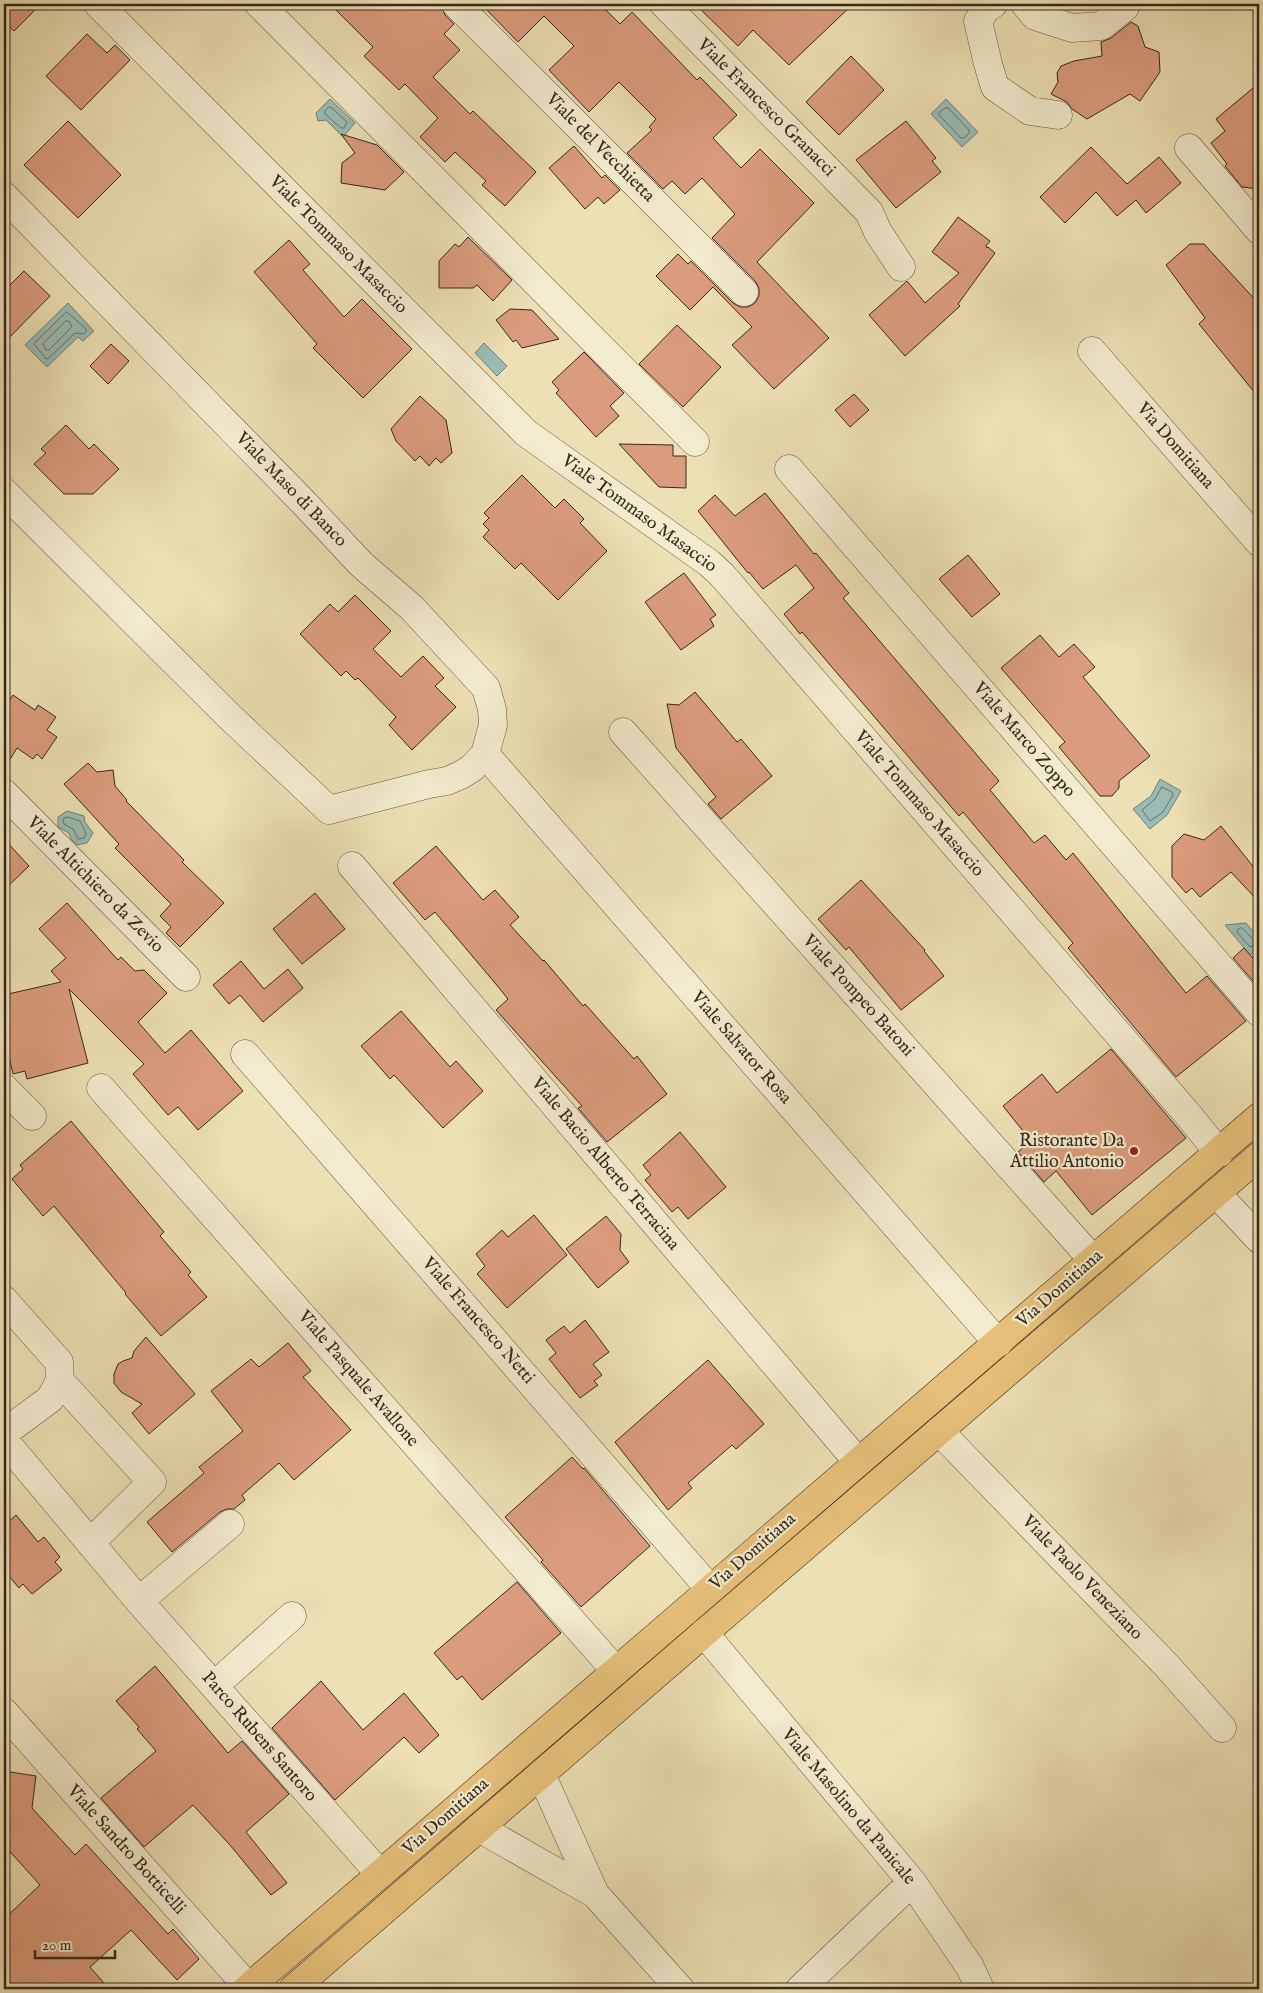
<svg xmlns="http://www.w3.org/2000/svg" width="1263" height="1993" font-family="'IM FELL English',serif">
<rect width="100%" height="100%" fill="#ede0b4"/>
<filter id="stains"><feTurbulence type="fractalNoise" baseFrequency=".004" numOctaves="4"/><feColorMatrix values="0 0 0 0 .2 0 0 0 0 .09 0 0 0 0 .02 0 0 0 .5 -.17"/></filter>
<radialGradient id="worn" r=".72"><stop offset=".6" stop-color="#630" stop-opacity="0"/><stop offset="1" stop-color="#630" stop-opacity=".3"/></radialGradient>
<path fill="#9abcb4" stroke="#728178" d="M 330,99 L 355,123 L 343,137 L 326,120 L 318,121 L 316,113 Z
M 946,99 L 978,132 L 962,147 L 931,114 Z
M 68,303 L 94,331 L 83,341 L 78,337 L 47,367 L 25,345 Z
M 484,343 L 507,366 L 497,376 L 475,353 Z
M 1160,779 L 1181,791 L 1167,815 L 1150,829 L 1133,809 L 1151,796 Z
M 67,811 L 84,816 L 85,822 L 93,833 L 87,843 L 77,845 L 71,839 L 69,833 L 58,827 L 58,817 Z
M 1246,923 L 1259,939 L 1259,947 L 1250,955 L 1225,925 Z"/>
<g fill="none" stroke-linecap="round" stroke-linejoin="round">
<path stroke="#687268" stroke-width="1" d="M 329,107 L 332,108 L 347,122 L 344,128 L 341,128 L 325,114 L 325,111 Z
M 945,108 L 948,108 L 969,130 L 969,133 L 964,138 L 961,138 L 939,115 L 939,113 Z
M 67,312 L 86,329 L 86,332 L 84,334 L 75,333 L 49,358 L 46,359 L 34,344 Z
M 66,321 L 69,321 L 72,327 L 49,350 L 46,350 L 43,344 Z
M 1162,787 L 1172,792 L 1173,795 L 1163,812 L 1150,821 L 1142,810 L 1155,799 Z
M 68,817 L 80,821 L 86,833 L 84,838 L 78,839 L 73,829 L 64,824 L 63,819 Z
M 1242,928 L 1255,941 L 1252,947 L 1249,946 L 1237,932 L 1238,929 Z"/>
</g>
<path fill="#db9c7d" stroke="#35281d" d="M 4,4 L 41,4 L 14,31 L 4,21 Z
M 330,4 L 441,4 L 445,15 L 454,24 L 444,34 L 460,50 L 433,77 L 470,114 L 473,111 L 536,172 L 505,206 L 482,185 L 486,181 L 455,152 L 445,162 L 420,137 L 438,118 L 405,84 L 399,90 L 364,56 L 373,47 Z
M 481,4 L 600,4 L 620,24 L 632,12 L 697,80 L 700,77 L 737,115 L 713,138 L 741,168 L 760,149 L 814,203 L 757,262 L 829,338 L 774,389 L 732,345 L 752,327 L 713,287 L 690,310 L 656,276 L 678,254 L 688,264 L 691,261 L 733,303 L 740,307 L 748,307 L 755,303 L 759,296 L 759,288 L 755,281 L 712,238 L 735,214 L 702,178 L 685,194 L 672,181 L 663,189 L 627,153 L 652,130 L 649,127 L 656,119 L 619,82 L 589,112 L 549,70 L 574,46 L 544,16 L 518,42 Z
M 695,4 L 853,4 L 789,65 L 753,30 L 738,46 Z
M 1131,22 L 1138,26 L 1145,47 L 1159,52 L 1160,72 L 1140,101 L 1130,94 L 1087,119 L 1072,109 L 1067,102 L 1051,94 L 1058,82 L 1057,73 L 1061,66 L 1074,61 L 1102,56 L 1101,42 L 1111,38 Z
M 87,34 L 107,53 L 115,45 L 130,60 L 81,110 L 46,76 Z
M 851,56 L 884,90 L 839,135 L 806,102 Z
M 1259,83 L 1259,189 L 1242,187 L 1225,166 L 1227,164 L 1211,143 L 1225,131 L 1216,119 Z
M 68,121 L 121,175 L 78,218 L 24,165 Z
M 906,121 L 936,158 L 932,161 L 941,172 L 896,208 L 856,160 Z
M 341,134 L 377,145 L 404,172 L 385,190 L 341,183 L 342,163 L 355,153 Z
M 574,146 L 602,178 L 605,175 L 620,190 L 604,204 L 598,197 L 585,209 L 549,168 Z
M 1091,147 L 1127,184 L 1159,157 L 1181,183 L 1146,213 L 1136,200 L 1117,216 L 1096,192 L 1065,223 L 1040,197 Z
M 958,217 L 990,241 L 986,246 L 987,248 L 988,247 L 995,253 L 958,304 L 960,306 L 905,356 L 869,315 L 907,281 L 925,303 L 959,273 L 932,252 Z
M 468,237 L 512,280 L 493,301 L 477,285 L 473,288 L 439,288 L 439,261 L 455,244 L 459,247 Z
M 289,240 L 310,264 L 303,270 L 344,317 L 362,299 L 412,349 L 363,398 L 313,348 L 317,344 L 254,272 Z
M 1190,244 L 1204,244 L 1259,304 L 1259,398 L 1199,324 L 1205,318 L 1166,265 Z
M 24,271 L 50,296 L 4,343 L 4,291 Z
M 510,309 L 532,310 L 559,339 L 522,348 L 516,340 L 513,342 L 496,320 Z
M 677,325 L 721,367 L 683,407 L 639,364 Z
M 111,344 L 129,361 L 108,384 L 90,366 Z
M 584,352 L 624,393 L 610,406 L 619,416 L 596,437 L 556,393 L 559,390 L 552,382 Z
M 854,394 L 869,410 L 850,427 L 835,410 Z
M 420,396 L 446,420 L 452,453 L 441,463 L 436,458 L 429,466 L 420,456 L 415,461 L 396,441 L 391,429 Z
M 66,425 L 89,449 L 94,444 L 119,469 L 93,494 L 64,494 L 34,464 L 46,453 L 41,449 Z
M 619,444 L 673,445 L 673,456 L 686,456 L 686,488 L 659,487 Z
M 522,475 L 555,508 L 564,499 L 584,519 L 580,523 L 607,551 L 558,600 L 521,563 L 515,569 L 483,537 L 489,530 L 483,524 L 489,518 L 484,513 Z
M 765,493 L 814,554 L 816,553 L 849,593 L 843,598 L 999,781 L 990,790 L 1034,843 L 1045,835 L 1066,860 L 1073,853 L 1186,993 L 1207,976 L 1246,1021 L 1176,1077 L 1068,948 L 1073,943 L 963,812 L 959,816 L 802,632 L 800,634 L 784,614 L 814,588 L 796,565 L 763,589 L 749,572 L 748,573 L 698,511 L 715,495 L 735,516 Z
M 968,555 L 1000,594 L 972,617 L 939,579 Z
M 684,573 L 716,615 L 710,619 L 714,626 L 681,650 L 645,602 Z
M 355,595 L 391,631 L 373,649 L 401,677 L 423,656 L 444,678 L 435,686 L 456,707 L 412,750 L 389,725 L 396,717 L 358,678 L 355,680 L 346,671 L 341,676 L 300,634 L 330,604 L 338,612 Z
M 1040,635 L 1059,657 L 1074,644 L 1095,667 L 1083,677 L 1150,756 L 1119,781 L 1119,788 L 1112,796 L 1100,796 L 1059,747 L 1065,742 L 1001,668 Z
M 695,692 L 737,742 L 741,739 L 772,776 L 721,819 L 708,804 L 716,797 L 676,748 L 667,704 L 679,705 Z
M 13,695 L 35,710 L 38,705 L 56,717 L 47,730 L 57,737 L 42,759 L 37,754 L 33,759 L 17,748 L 4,769 L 4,708 Z
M 88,763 L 97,772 L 113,770 L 115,786 L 127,800 L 126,801 L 184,860 L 182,862 L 224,903 L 180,947 L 166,933 L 171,927 L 160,916 L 171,904 L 115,848 L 119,844 L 64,784 Z
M 1221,826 L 1259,874 L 1259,902 L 1231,872 L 1200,897 L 1192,888 L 1186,893 L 1172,877 L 1172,846 L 1184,834 L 1204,840 Z
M 4,839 L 29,866 L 4,890 Z
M 436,846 L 483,900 L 495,890 L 519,917 L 510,925 L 543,961 L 544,960 L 583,1006 L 585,1004 L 634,1059 L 637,1056 L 667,1094 L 607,1142 L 578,1108 L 582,1106 L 496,1010 L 508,999 L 495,983 L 435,912 L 425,920 L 393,883 Z
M 861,880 L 925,950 L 924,951 L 944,976 L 901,1010 L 849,947 L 846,950 L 818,919 Z
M 315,893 L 345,929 L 302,964 L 273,929 Z
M 67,903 L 118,960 L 121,957 L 135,971 L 144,970 L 167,993 L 138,1022 L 165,1053 L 191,1030 L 243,1091 L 198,1130 L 178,1107 L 168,1115 L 133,1074 L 144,1064 L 69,989 L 88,1063 L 27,1079 L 25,1071 L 13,1074 L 4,1036 L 4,998 L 8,997 L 8,994 L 61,982 L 51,971 L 66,958 L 39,929 Z
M 1244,948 L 1259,965 L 1259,988 L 1233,958 Z
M 241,961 L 264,989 L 288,969 L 303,988 L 263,1022 L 240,995 L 229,1004 L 213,985 Z
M 401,1011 L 450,1067 L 456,1061 L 483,1091 L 443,1128 L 394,1075 L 390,1079 L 361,1046 Z
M 1111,1049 L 1186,1138 L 1092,1215 L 1056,1171 L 1044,1182 L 1018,1152 L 1031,1141 L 1003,1106 L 1042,1074 L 1057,1093 Z
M 71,1121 L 164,1232 L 160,1236 L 191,1272 L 188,1275 L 207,1297 L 161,1336 L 125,1294 L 126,1293 L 54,1206 L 43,1216 L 12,1179 L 23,1169 L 20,1165 Z
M 680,1132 L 726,1187 L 688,1219 L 678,1207 L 672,1212 L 645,1180 L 651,1175 L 643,1165 Z
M 534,1215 L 567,1255 L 507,1308 L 477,1274 L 485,1266 L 476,1254 L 502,1230 L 508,1237 Z
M 606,1216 L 621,1234 L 620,1250 L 629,1262 L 598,1288 L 566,1249 Z
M 585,1320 L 609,1352 L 593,1364 L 602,1375 L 594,1381 L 598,1385 L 580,1398 L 549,1359 L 556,1353 L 546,1340 L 564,1326 L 570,1333 Z
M 146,1337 L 195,1394 L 149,1434 L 132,1413 L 142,1404 L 121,1392 L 114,1383 L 114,1374 L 118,1364 L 123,1361 L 132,1358 L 134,1351 Z
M 288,1343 L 311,1371 L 303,1377 L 351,1430 L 294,1480 L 279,1463 L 242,1495 L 245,1500 L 234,1509 L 227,1509 L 220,1512 L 172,1552 L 147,1522 L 204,1473 L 199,1467 L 243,1431 L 211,1391 L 251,1359 L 259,1367 Z
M 708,1360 L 764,1424 L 736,1449 L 732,1445 L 688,1483 L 692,1488 L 668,1510 L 615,1442 Z
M 572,1457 L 583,1469 L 584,1468 L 650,1546 L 581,1607 L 541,1562 L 543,1560 L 505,1517 Z
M 16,1515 L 38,1542 L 44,1537 L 60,1557 L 55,1562 L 62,1570 L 32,1594 L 23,1584 L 19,1588 L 4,1570 L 4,1526 Z
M 517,1582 L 561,1633 L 482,1700 L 462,1676 L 457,1680 L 434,1653 Z
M 155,1666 L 228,1753 L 242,1741 L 289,1794 L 246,1832 L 287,1883 L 271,1895 L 230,1845 L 193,1805 L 144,1847 L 101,1798 L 156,1751 L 137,1729 L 139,1727 L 116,1701 Z
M 321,1681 L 363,1730 L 404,1693 L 439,1735 L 419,1753 L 404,1737 L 335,1800 L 272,1728 Z
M 4,1771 L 36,1776 L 32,1808 L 75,1855 L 86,1844 L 168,1934 L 173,1929 L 199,1959 L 177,1980 L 131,1930 L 90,1967 L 109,1989 L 16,1989 L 4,1975 L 4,1919 L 40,1885 L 4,1845 Z"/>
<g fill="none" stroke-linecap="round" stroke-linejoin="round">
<g stroke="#635643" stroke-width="29">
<path id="minor" d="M 98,4 L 526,433 L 709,563 L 722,575 L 1190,1117 L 1219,1153
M 259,4 L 695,442
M 456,4 L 744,292
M 664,4 L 869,212 L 878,232 L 901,267
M 993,4 L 986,9 L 978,21 L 988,64 L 995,87 L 1030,111 L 1058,115
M 1025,4 L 1035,16 L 1072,28 L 1101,26 L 1125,7 L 1125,4
M 1189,148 L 1259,230
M 4,196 L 305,504 L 361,564 L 412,608 L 486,688 L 492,709 L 493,725 L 485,754 L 472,768 L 461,775 L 447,781 L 429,784 L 329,810 L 230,717 L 4,492
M 1092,351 L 1259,542
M 789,469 L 1259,1012
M 623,732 L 1093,1260
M 485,754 L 998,1343
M 4,793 L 186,977
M 352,866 L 858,1462
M 245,1054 L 710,1589
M 4,1088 L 32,1116
M 101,1088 L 616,1671
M 1216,1193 L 1259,1239
M 4,1300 L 59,1362 L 60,1381 L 50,1399 L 4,1433
M 60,1381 L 152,1482 L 90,1543
M 939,1431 L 1167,1666 L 1222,1728
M 4,1440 L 139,1601 L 380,1874
M 139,1601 L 230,1524
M 704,1633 L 912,1882 L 970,1967 L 980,1989
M 214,1686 L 292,1616
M 4,1712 L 249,1988
M 479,1828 L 595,1894 L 541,1774
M 595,1894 L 680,1989
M 800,1989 L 912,1882"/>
</g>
<g stroke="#35281d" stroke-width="29">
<path id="major" d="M 247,1989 L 1259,1117
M 293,1989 L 704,1633 L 1259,1156"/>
</g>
<use href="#minor" stroke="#f3ebce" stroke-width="28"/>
<use href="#major" stroke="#e6c07a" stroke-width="28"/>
</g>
<circle fill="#8f2418" stroke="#f3ebce" stroke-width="2" cx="1134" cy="1151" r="5"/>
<g text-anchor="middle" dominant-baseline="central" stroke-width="4.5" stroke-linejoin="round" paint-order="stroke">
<g font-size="18" fill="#35281d" stroke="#f3ebce">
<text transform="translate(766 108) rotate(45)">Viale Francesco Granacci</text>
<text transform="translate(600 148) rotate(45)">Viale del Vecchietta</text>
<text transform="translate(338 245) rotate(45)">Viale Tommaso Masaccio</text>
<text transform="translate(1175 446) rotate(49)">Via Domitiana</text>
<text transform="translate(291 490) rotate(46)">Viale Maso di Banco</text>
<text transform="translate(639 514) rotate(36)">Viale Tommaso Masaccio</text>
<text transform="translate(1024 740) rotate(49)">Viale Marco Zoppo</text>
<text transform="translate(919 804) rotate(49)">Viale Tommaso Masaccio</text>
<text transform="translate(95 885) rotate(45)">Viale Altichiero da Zevio</text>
<text transform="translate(858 996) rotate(48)">Viale Pompeo Batoni</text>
<text transform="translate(741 1048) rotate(49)">Viale Salvator Rosa</text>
<text transform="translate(605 1164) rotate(50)">Viale Bacio Alberto Terracina</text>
<text transform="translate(1060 1289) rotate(-41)">Via Domitiana</text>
<text transform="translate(478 1321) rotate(49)">Viale Francesco Netti</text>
<text transform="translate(358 1379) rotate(49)">Viale Pasquale Avallone</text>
<text transform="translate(753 1552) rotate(-41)">Via Domitiana</text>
<text transform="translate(1082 1578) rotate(46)">Viale Paolo Veneziano</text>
<text transform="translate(259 1737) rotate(49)">Parco Rubens Santoro</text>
<text transform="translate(848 1807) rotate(50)">Viale Masolino da Panicale</text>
<text transform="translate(446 1817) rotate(-41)">Via Domitiana</text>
<text transform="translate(126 1850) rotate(48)">Viale Sandro Botticelli</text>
</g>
<g font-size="18" fill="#35281d" stroke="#f3ebce" text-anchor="end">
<text x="1124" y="1141">Ristorante Da<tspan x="1124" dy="21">Attilio Antonio</tspan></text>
</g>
</g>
<rect width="1263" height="1993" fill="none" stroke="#ede0b4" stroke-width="20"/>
<rect x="5" y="5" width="1253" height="1983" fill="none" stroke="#35281d" stroke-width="2.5"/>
<rect x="10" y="10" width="1243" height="1973" fill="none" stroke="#35281d"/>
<path d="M35 1950v8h80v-8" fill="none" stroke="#35281d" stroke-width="2.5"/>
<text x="42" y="1950" font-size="15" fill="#35281d" stroke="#f3ebce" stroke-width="4" paint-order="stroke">20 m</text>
<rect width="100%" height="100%" filter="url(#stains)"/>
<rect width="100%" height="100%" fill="url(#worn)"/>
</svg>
